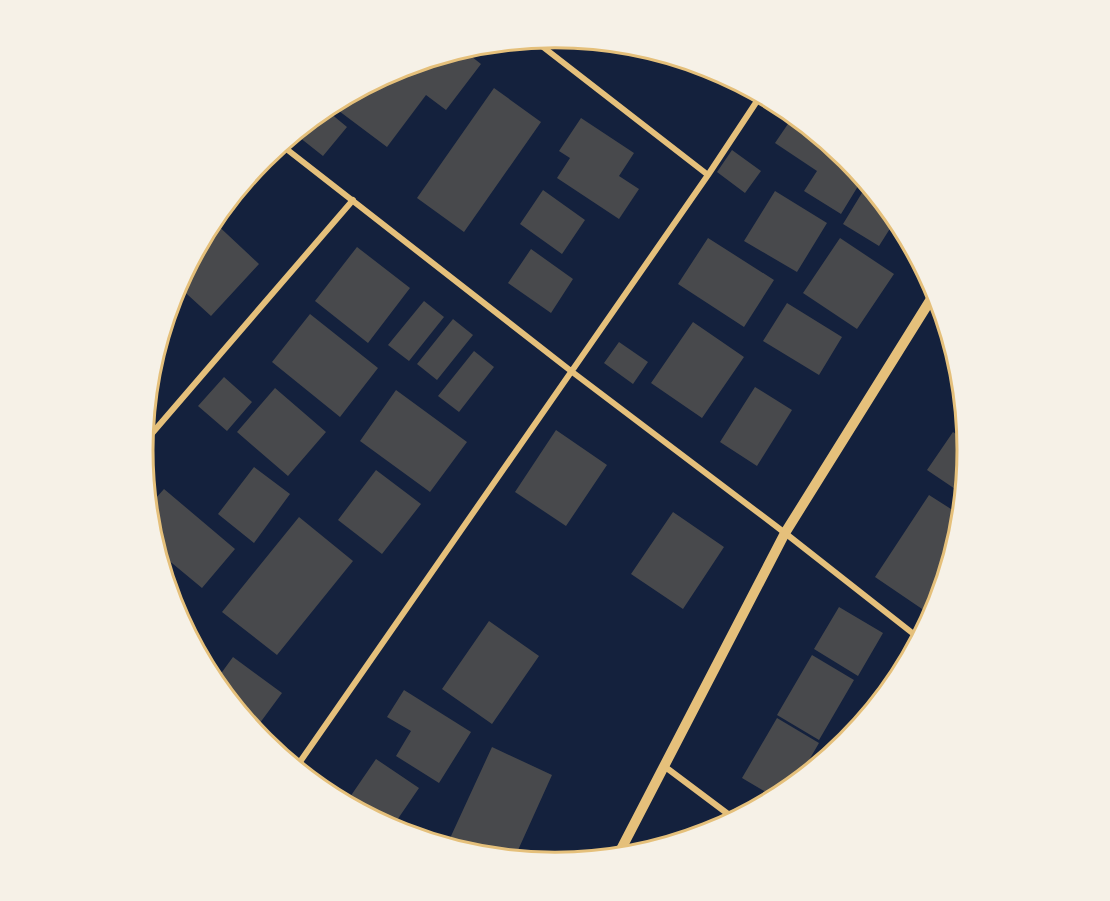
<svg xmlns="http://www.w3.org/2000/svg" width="1110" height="901" font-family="Inter,sans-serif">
<rect width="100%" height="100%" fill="#14213d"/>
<path fill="#48494c" d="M 462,49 L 481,64 L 446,110 L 426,95 L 387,147 L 335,108 L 343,98 L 397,69 Z
M 494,88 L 541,122 L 464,232 L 417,198 Z
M 324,108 L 347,127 L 323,156 L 299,137 L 317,114 Z
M 794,115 L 847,159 L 863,178 L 841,214 L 804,191 L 817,171 L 775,143 Z
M 581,118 L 634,153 L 619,176 L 639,189 L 619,219 L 557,178 L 570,158 L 559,151 Z
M 732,150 L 761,171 L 745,193 L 717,172 Z
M 868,183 L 899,221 L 907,236 L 891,227 L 879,246 L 843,224 Z
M 543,190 L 585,220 L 562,254 L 520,224 Z
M 775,191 L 827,223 L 797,272 L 744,241 Z
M 212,220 L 259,264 L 211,316 L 177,285 Z
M 708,238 L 774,280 L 744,327 L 678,284 Z
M 840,238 L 894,274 L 857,329 L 803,293 Z
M 357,247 L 410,288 L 368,343 L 315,301 Z
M 531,249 L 573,279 L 551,313 L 508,283 Z
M 424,301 L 444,317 L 409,361 L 388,345 Z
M 787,303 L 842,337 L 819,375 L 763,341 Z
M 310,314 L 378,368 L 340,417 L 272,362 Z
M 453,319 L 473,335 L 437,380 L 417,364 Z
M 693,322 L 744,357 L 702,418 L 651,383 Z
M 619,342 L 648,362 L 633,384 L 604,363 Z
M 474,351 L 494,367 L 459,412 L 438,396 Z
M 224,377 L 252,402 L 227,431 L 198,406 Z
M 755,387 L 792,410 L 757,466 L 720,442 Z
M 275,388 L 326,432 L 288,476 L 237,432 Z
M 396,390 L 467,442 L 430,492 L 360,441 Z
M 556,430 L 607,465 L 566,526 L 515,492 Z
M 953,432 L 967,442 L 964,495 L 927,470 Z
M 254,467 L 290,494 L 254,543 L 218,514 Z
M 376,470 L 421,504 L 382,554 L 338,520 Z
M 164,489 L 235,549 L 202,588 L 155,549 L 150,531 L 148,507 Z
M 929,495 L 962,516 L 960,531 L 941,593 L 928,613 L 875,577 Z
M 673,512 L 724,547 L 683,609 L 631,574 Z
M 299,517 L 353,561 L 277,655 L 222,612 Z
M 173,606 L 187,619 L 182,625 L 173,608 Z
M 839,607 L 883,633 L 858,676 L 814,649 Z
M 489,621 L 539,656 L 492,724 L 442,689 Z
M 812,655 L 854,680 L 819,740 L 777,715 Z
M 233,657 L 282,693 L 254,731 L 214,683 Z
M 404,690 L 471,732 L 439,783 L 396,756 L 411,731 L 387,717 Z
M 777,718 L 819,743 L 794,786 L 776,798 L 742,778 Z
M 492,747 L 552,775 L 514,859 L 474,855 L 446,847 Z
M 376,759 L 419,788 L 393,826 L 350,797 Z
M 701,827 L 712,832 L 696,837 Z"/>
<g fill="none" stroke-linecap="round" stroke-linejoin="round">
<path stroke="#e5c07b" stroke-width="6" d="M 534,40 L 708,175
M 280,144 L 571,371 L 785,533 L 920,639
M 142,445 L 353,200
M 664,766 L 736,820
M 295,769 L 708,175 L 761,95"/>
<path stroke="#e5c07b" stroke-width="10" d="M 617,857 L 785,533 L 936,291"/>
</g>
<path d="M0 0H1110V901H0ZM153 450a402 402 0 1 1 804 0a402 402 0 1 1-804 0Z" fill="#f6f1e7" fill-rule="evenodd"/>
<path fill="none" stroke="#e5c07b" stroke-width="3" d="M153 450a402 402 0 1 1 804 0a402 402 0 1 1-804 0Z"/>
</svg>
